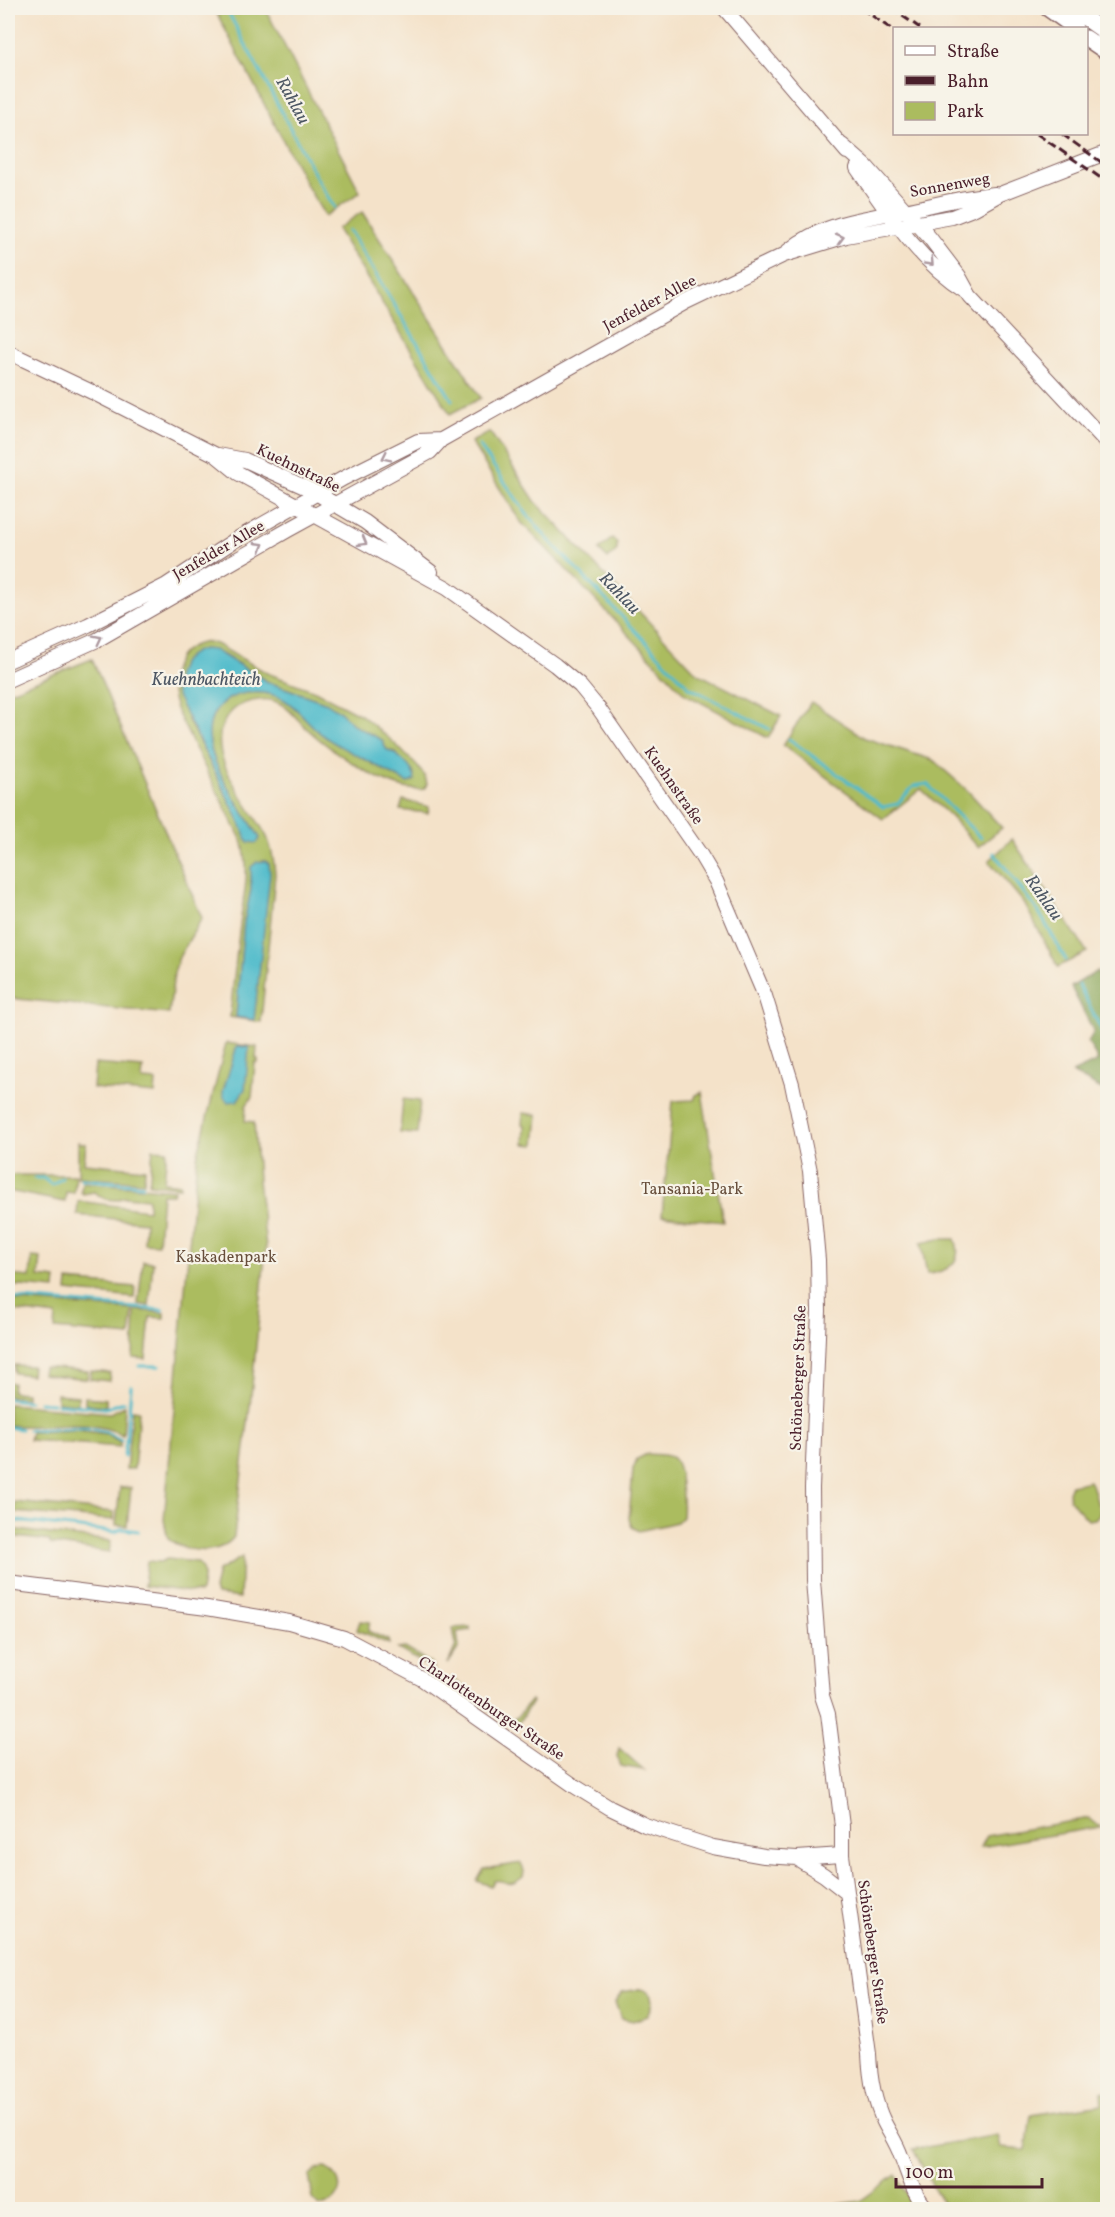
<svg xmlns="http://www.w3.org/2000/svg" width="1115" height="2217" font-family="Vollkorn,serif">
<rect width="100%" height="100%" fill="#f7f3e8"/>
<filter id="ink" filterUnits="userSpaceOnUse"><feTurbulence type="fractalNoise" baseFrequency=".0167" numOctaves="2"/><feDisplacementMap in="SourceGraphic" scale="12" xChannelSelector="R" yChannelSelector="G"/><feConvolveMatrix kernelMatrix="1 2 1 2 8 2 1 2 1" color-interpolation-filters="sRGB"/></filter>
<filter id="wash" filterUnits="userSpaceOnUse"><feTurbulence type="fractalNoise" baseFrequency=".008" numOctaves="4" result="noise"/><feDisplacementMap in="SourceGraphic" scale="24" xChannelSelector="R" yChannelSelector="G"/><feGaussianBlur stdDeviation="1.35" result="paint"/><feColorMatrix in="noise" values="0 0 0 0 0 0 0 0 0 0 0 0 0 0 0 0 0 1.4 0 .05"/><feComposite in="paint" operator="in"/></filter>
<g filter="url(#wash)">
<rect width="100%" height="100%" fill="#f4e2c9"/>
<path fill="#abbc5f" stroke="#7a6e45" stroke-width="1.5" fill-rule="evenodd" d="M 214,8 L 265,8 L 360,192 L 325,216 L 308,188 Z
M 362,212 L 481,398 L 450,414 L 337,229 Z
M 490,432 L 535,501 L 697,673 L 781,716 L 768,738 L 685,694 L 520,521 L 471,442 Z
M 612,538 L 617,543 L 617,550 L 608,559 L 599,550 Z
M 208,642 L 216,644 L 267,673 L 315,691 L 361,715 L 391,740 L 417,766 L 425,776 L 427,784 L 424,789 C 391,795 329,749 305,727 C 296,718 287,705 274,701 C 262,697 241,702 232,711 C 195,747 250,804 267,837 C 272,849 274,861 275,874 L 261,1022 L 230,1017 C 233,987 236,956 240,925 C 244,891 250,879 243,843 L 177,712 C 166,683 170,646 208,642 ZM 222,654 L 268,682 L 327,703 L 339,711 L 355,726 L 382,740 L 386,749 L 394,752 L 414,773 L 408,783 C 393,776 381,768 368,761 C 353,753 337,746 324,736 C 309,725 299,708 283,699 C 268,691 245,690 230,698 C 176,730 241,805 260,838 L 248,842 L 236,814 L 187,718 ZM 265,861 L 267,862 L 253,1020 L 236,1017 L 244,922 L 251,890 L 251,868 L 257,862 Z
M 92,659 L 202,918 L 179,957 L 174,973 L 169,1014 L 8,998 L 8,692 Z
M 811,702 L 865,738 L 933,760 L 968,791 L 1002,828 L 978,847 L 950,816 L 921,789 L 883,819 L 783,745 Z
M 403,800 L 429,807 L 428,813 L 400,810 Z
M 1012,839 L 1087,952 L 1058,967 L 1024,903 L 989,861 Z
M 226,1043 L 257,1047 L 256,1059 L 258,1059 L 258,1063 L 255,1063 L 252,1097 L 246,1106 L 245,1121 L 254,1122 L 258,1180 L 266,1246 L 250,1406 L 234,1537 C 219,1556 186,1553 168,1539 L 164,1520 L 197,1157 Z
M 95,1064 L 143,1068 L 142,1080 L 156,1081 L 155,1094 L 93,1088 Z
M 702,1092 L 723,1222 L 662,1215 L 673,1101 L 694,1100 L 696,1095 Z
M 403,1099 L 420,1101 L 417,1134 L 400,1133 Z
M 523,1113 L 538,1115 L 535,1145 L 524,1144 L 525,1125 L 522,1124 Z
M 78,1142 L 86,1144 L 84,1163 L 145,1169 L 144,1182 L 78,1177 Z
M 153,1149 L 167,1150 L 164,1182 L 180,1184 L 180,1187 L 149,1184 Z
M 8,1175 L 76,1175 L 74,1193 L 66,1192 L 65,1202 L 8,1191 Z
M 82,1182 L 174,1190 L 173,1194 L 162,1194 L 158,1244 L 144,1243 L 145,1222 L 77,1215 L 78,1201 L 148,1210 L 148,1199 L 125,1197 L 116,1200 L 105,1199 L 94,1192 L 83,1194 L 81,1192 Z
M 939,1239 L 955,1239 C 964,1262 948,1272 927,1274 L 921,1243 Z
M 32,1257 L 41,1258 L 39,1277 L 56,1279 L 55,1289 L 8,1285 L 8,1275 L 30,1277 Z
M 143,1261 L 153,1262 L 149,1306 L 138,1304 Z
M 68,1281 L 135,1287 L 134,1298 L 67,1291 Z
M 8,1300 L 133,1310 L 130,1336 L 55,1329 L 56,1316 L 8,1310 Z
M 135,1310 L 165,1313 L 165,1318 L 150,1317 L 146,1359 L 133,1358 Z
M 14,1365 L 32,1366 L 31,1375 L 14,1373 Z
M 43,1367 L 88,1371 L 87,1379 L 42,1374 Z
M 91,1371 L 110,1373 L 109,1381 L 90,1379 Z
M 8,1382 L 13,1383 L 12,1392 L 26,1393 L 26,1398 L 8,1396 Z
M 57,1394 L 78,1396 L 78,1404 L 57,1402 Z
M 85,1397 L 106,1399 L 106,1406 L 85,1404 Z
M 8,1404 L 110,1413 L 125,1406 L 123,1435 C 86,1416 46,1431 8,1425 Z
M 132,1410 L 139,1411 L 134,1469 L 126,1469 Z
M 78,1430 L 107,1434 L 120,1442 L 120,1447 L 29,1440 L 31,1432 Z
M 647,1454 C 654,1455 664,1454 671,1457 C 682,1461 683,1505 682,1517 L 677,1522 L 639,1531 L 632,1527 L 629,1519 L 633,1469 L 637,1459 Z
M 1089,1481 L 1094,1490 L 1100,1513 L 1095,1519 L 1088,1520 L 1069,1499 L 1068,1492 L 1071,1485 Z
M 120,1487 L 131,1488 L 127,1526 L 116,1525 Z
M 15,1502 L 114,1512 L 114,1520 L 14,1512 Z
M 8,1529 L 111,1541 L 109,1552 L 50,1544 L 50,1541 L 8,1536 Z
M 242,1557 L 240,1598 L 216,1595 L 214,1590 L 218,1571 Z
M 167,1559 L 197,1562 C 206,1570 203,1580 201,1592 L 199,1593 L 144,1586 L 147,1561 L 160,1562 Z
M 360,1621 L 370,1622 L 368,1631 L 388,1640 L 389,1644 L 357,1630 Z
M 470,1627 L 470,1630 L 457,1632 L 459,1647 L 448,1664 L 456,1645 L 453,1628 Z
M 405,1648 L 430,1663 L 433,1669 L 398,1649 Z
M 451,1678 L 510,1721 C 520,1718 524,1707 531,1700 L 532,1702 L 519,1722 L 512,1725 L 447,1679 Z
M 619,1748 L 644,1770 L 621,1766 L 617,1756 Z
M 1089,1818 L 1100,1827 L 980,1847 L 986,1836 Z
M 521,1863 L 524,1871 L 523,1877 C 505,1891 509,1878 494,1881 L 491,1886 L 477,1881 L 484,1869 Z
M 640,1989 C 656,1992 653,2005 647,2016 L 633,2021 L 621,2018 L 615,2002 L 622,1992 Z
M 1107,2091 L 1107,2209 L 947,2209 L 933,2187 L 913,2149 L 998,2135 L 1001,2148 L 1026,2150 L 1031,2115 L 1102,2104 L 1101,2092 Z
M 326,2168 C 346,2178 344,2202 320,2206 L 313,2199 L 309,2176 L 317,2169 Z
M 896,2175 L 915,2209 L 810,2209 L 860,2201 Z"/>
<path fill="#88a456" stroke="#696240" stroke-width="1.5" d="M 1097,971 L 1107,990 L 1107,1092 L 1072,1073 L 1098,1061 L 1088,1042 L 1094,1032 L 1071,987 Z"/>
<path fill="#50bbcb" stroke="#4d6d7b" stroke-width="1.5" d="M 203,649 L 214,650 L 268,682 L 327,703 L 339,711 L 355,726 L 382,740 L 386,749 C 397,754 414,767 415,780 L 408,783 C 394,776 381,768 368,761 C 353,753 337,746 324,736 C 309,725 299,708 283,699 C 268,691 245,690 230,698 C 176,730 241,805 260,838 L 257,843 L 248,842 L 236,814 L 176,694 C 174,673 181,655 203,649 Z
M 265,861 L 269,864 L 270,874 L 254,1020 L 236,1017 L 244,922 L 251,890 L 251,867 L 257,862 Z
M 237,1046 L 249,1047 L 245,1089 L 237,1101 L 228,1102 L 223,1096 L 223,1091 Z"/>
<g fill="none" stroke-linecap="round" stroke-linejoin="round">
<path stroke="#50bbcb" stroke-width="3" d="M 226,8 L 320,184 L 335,208
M 349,230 L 452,400
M 479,445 L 526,513 L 546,537 L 689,687 L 769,729
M 789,739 L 883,807 L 897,804 L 914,786 L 927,784 L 981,838
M 994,853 L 1040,914 L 1066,960
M 1079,985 L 1108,1043
M 34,1178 L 43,1178 L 52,1185 L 62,1178
M 81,1179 L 143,1185
M 8,1298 L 163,1310
M 139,1366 L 159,1366
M 9,1399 L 29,1401
M 39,1402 L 53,1403
M 57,1404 L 82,1406
M 85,1406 L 105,1408 L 109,1407
M 112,1406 L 124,1402
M 129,1413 L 131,1386
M 8,1427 L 21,1429
M 77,1428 L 90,1429
M 59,1429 L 74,1428
M 93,1429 L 106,1432 L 121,1440
M 28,1430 L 56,1429
M 126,1443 L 128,1416
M 124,1457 L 125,1446
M 8,1520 L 115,1532 L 122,1529 L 138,1531"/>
</g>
</g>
<g filter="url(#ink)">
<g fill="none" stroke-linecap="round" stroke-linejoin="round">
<g stroke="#866362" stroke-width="16">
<path id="secondary" d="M 724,8 L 847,152
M 842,145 L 866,166 L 930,238 L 959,276 L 970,296 L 1108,444
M 857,168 C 888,213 919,262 966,291
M 788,251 C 820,224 864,218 904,211 C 935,205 964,196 995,194
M 8,352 L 94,393 L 216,455 L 238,473 L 447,588 L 555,665 L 580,686 L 599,709 L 700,854 L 716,881 L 765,996 L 792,1084 L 810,1171 L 818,1260 L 819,1311 L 812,1488 L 813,1580 L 822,1696 L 828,1714 L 842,1826 L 842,1855 L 869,2054 C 870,2077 874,2101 884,2122 C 890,2134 897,2144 901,2156 C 909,2175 913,2196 929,2210
M 218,455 L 245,460 L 311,490 L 365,522 L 431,572
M 8,661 L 88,625 L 165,586 L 235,540 L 344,478 L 418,441 L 441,440
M 8,680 L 97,640 L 288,530 L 430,452 L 441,440 L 686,302 L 784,255 L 846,236 L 952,217 L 975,208 L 1000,194 L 1108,152
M 8,1583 L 207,1608 L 289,1622 L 344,1638 L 422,1679 L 576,1787 L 610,1808 L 645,1825 L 713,1847 L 764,1856 L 797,1858 L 842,1855
M 798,1859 L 824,1875 L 847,1893"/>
</g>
<g stroke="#866362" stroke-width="18">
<path id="primary" d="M 1047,8 L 1075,28
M 1071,8 L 1108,34
M 1086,38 L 1108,53"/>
</g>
<use href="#secondary" stroke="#fff" stroke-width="14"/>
<use href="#primary" stroke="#fff" stroke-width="15"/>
<path stroke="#4a1f2b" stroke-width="3" stroke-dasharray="9 4.5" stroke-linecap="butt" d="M 861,8 L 894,31
M 891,8 L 920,28
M 1037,134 L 1108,183
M 1062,134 L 1108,167"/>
</g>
<defs><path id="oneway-chevron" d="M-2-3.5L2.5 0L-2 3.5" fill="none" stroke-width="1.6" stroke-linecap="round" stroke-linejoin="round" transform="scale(1.5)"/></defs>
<g stroke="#ae9aa0">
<use href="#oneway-chevron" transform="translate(840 238) rotate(-15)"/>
<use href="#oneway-chevron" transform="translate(930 262) rotate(46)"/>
<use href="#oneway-chevron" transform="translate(386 457) rotate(154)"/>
<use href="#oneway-chevron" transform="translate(363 542) rotate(30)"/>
<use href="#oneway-chevron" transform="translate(260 546) rotate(-30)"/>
<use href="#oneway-chevron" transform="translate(98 639) rotate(-27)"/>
</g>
</g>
<g text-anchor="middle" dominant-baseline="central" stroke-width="4.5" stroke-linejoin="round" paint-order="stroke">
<g font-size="16" fill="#4a1f2b" stroke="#f7f3e8">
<text transform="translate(950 186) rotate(-10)">Sonnenweg</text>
<text transform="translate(650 304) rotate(-28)">Jenfelder Allee</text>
<text transform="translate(298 469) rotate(26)">Kuehnstraße</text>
<text transform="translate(219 551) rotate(-30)">Jenfelder Allee</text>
<text transform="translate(673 786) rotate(55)">Kuehnstraße</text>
<text transform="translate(799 1378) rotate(-88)">Schöneberger Straße</text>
<text transform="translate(491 1709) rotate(34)">Charlottenburger Straße</text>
<text transform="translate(872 1952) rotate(82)">Schöneberger Straße</text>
</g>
<g font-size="16" fill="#674e3b" stroke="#f7f3e8">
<text x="692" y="1190">Tansania-Park</text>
<text x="226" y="1258">Kaskadenpark</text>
</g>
<g font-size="18" font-style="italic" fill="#4c5663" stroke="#f7f3e8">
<text transform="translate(292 101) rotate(61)">Rahlau</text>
<text transform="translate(619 594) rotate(46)">Rahlau</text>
<text x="206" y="680">Kuehnbachteich</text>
<text transform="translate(1043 898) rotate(55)">Rahlau</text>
</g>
</g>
<rect width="1115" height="2217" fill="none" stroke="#f7f3e8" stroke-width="30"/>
<rect x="893" y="27" width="195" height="108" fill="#f7f3e8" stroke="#b29e9c" stroke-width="1.5"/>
<rect x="905" y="46" width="30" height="9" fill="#ffffff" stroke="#b29e9c" stroke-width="1.5"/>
<text x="947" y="57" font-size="18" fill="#4a1f2b">Straße</text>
<rect x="905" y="76" width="30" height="9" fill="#4a1f2b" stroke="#b29e9c" stroke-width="1.5"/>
<text x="947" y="87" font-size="18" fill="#4a1f2b">Bahn</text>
<rect x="905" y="102" width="30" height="18" fill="#abbc5f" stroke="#b29e9c" stroke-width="1.5"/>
<text x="947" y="117" font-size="18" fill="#4a1f2b">Park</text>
<path d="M896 2178v9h146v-9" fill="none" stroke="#4a1f2b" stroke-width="3"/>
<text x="905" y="2178" font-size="18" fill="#4a1f2b" stroke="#f7f3e8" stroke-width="4.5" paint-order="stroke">100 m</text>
</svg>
